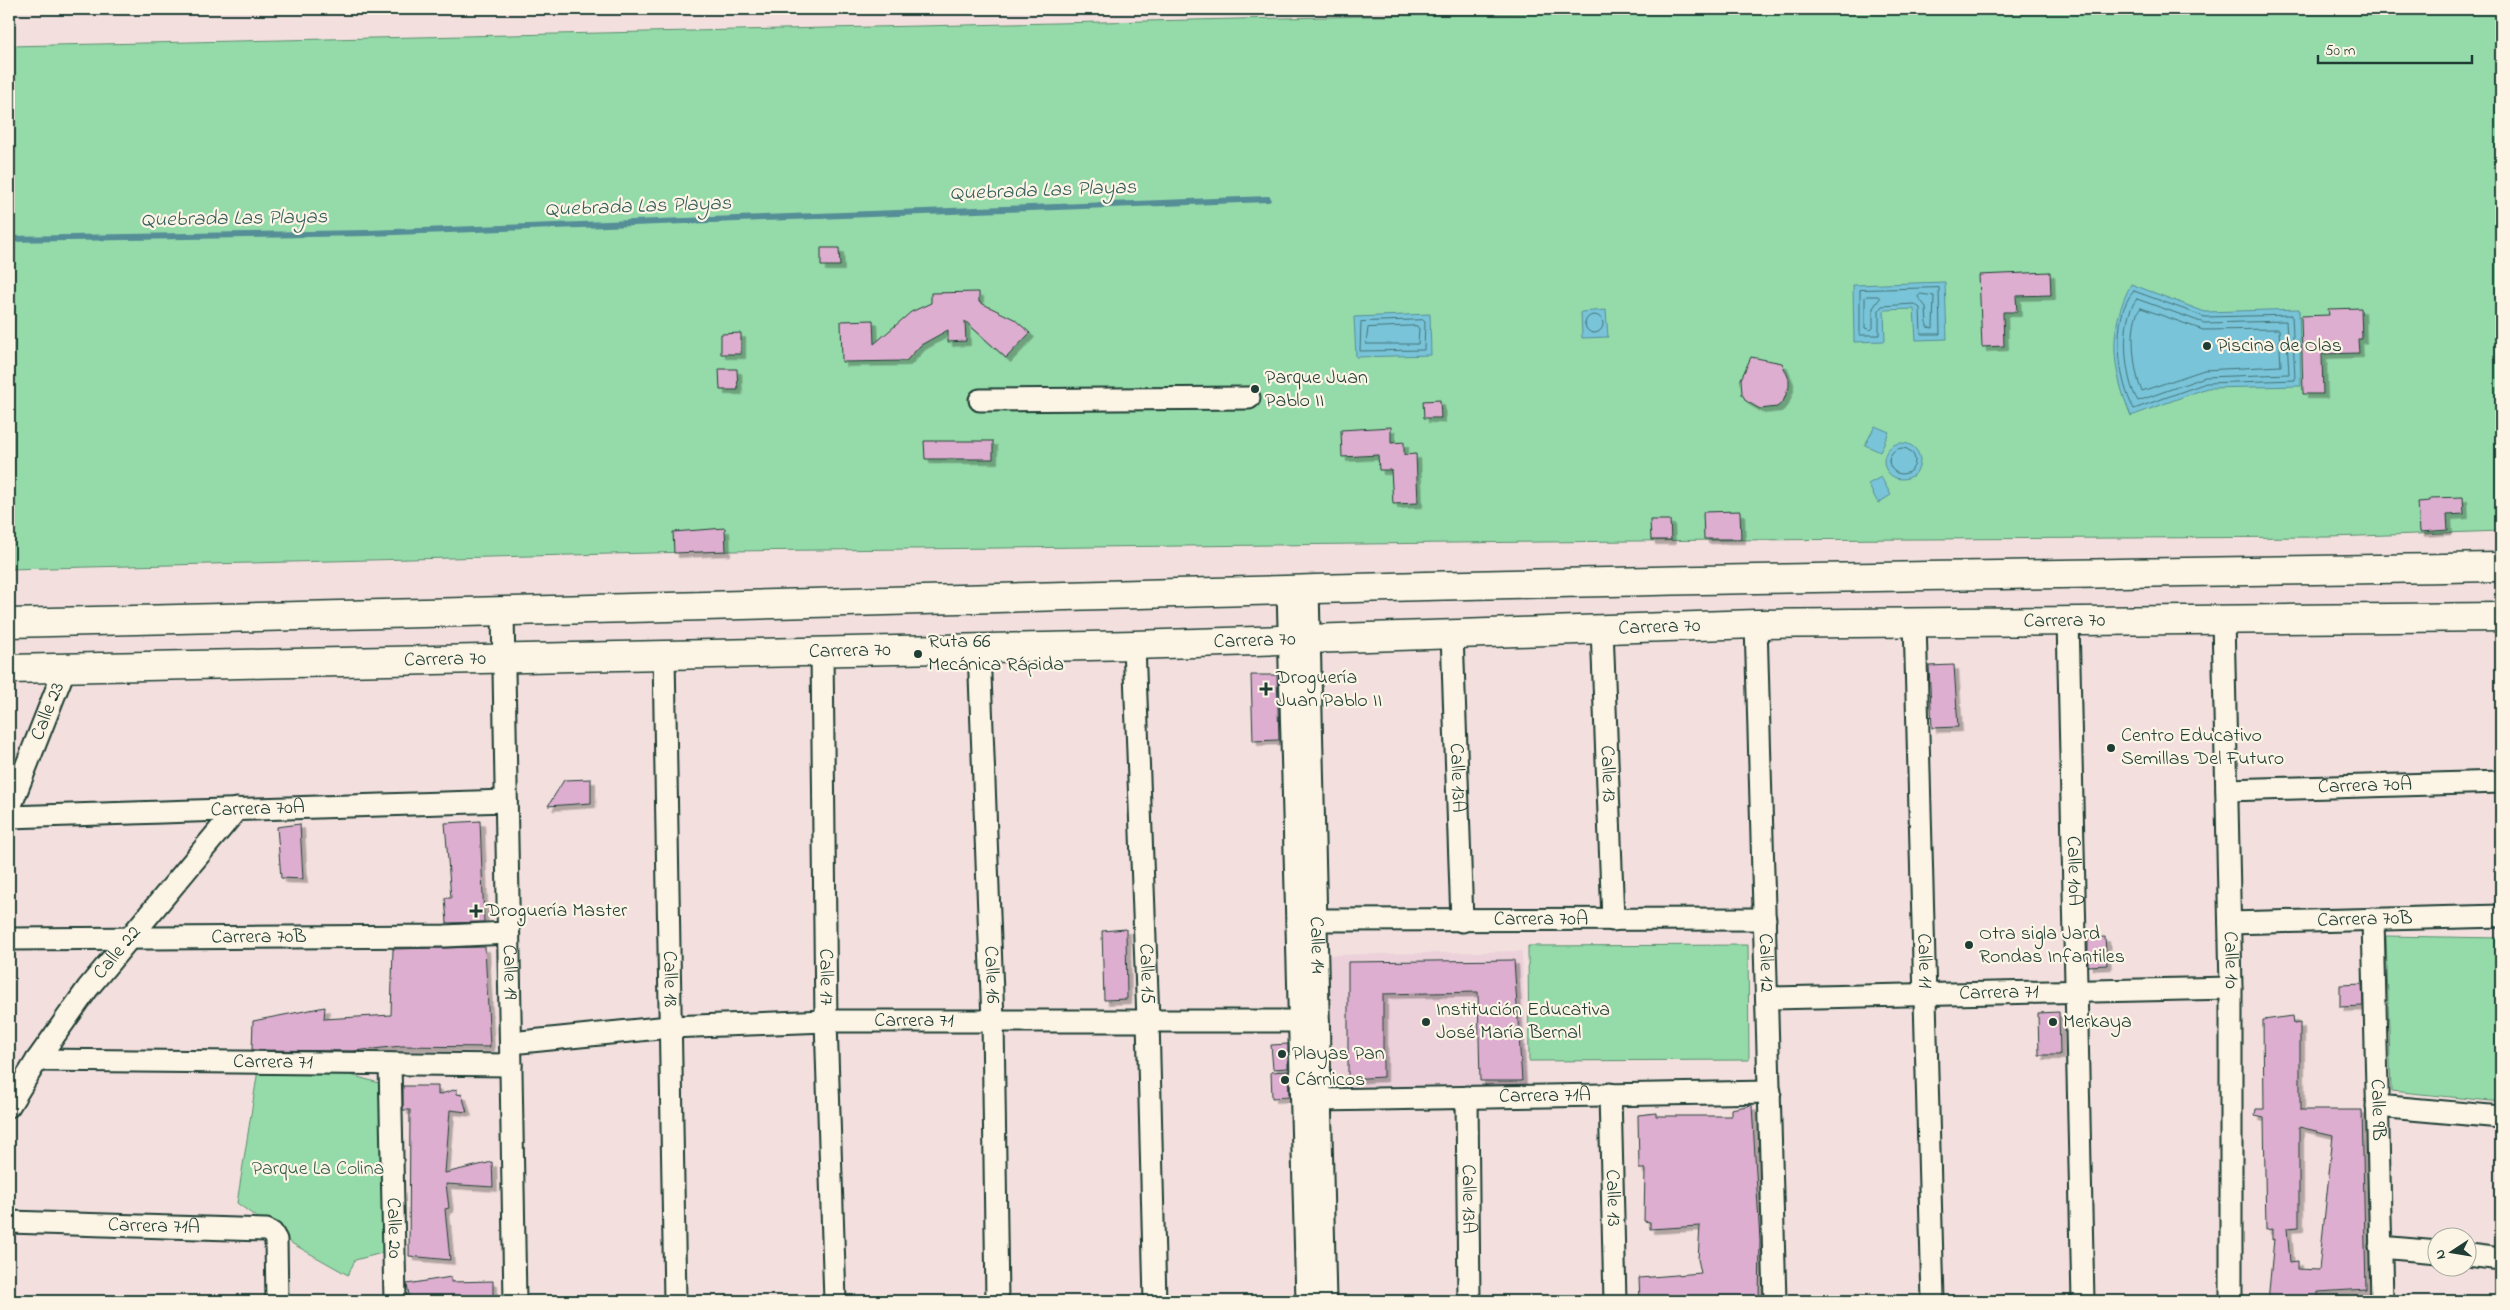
<svg xmlns="http://www.w3.org/2000/svg" width="2510" height="1310" font-family="'Indie Flower',sans-serif">
<defs>
<filter id="shadow"><feDropShadow dx="4.5" dy="4.5" stdDeviation="0" flood-color="#0004"/></filter>
</defs>
<rect width="100%" height="100%" fill="#f3e0de"/>
<filter id="ink" filterUnits="userSpaceOnUse"><feTurbulence type="fractalNoise" baseFrequency=".02" numOctaves="2"/><feDisplacementMap in="SourceGraphic" scale="10" xChannelSelector="R" yChannelSelector="G"/><feConvolveMatrix kernelMatrix="1 2 1 2 8 2 1 2 1" color-interpolation-filters="sRGB"/></filter>
<g filter="url(#ink)">
<path fill="#ecd1da" d="M 1522,951 L 1528,1088 L 1328,1091 L 1326,955 Z"/>
<path fill="#95dba9" stroke="#5a8c6e" d="M 1693,9 L 2501,9 L 2501,531 L 2331,537 L 1723,540 L 731,551 L 9,569 L 9,46 Z
M 2386,936 L 2501,938 L 2501,1102 L 2391,1091 Z
M 1748,945 L 1749,1060 L 1529,1061 L 1528,946 Z
M 322,1067 L 390,1086 L 393,1226 L 382,1253 L 355,1260 L 348,1275 L 293,1244 L 237,1203 L 258,1070 Z"/>
<path fill="#79c4d9" stroke="#558e97" d="M 1945,282 L 1947,339 L 1916,340 L 1914,309 L 1884,310 L 1885,341 L 1854,342 L 1853,285 Z
M 2131,284 L 2205,312 L 2299,309 L 2301,386 L 2207,388 L 2131,416 C 2112,370 2107,330 2131,284 Z
M 1606,310 L 1608,337 L 1582,338 L 1581,312 Z
M 1430,314 L 1431,355 L 1356,357 L 1354,317 Z
M 1875,426 L 1889,432 L 1880,452 L 1865,445 Z
M1884 461a18 18 0 1 1 36 0a18 18 0 1 1-36 0Z
M 1881,477 L 1891,495 L 1878,503 L 1868,484 Z"/>
<g fill="none" stroke-linecap="round" stroke-linejoin="round">
<path stroke="#437376" stroke-width="1" d="M 1939,288 L 1940,334 L 1921,334 L 1920,308 L 1914,304 L 1882,306 L 1879,310 L 1879,335 L 1860,335 L 1860,290 Z
M 2134,291 L 2205,317 L 2292,315 L 2295,380 L 2206,383 L 2134,409 C 2118,382 2110,315 2134,291 Z
M 1921,294 L 1934,296 L 1933,328 L 1927,327 L 1926,307 L 1918,297 Z
M 1867,296 L 1878,296 L 1880,298 L 1873,308 L 1873,328 L 1871,330 L 1865,328 L 1865,298 Z
M 2137,299 L 2204,323 L 2286,321 L 2289,374 L 2205,377 L 2138,401 C 2124,380 2119,318 2137,299 Z
M 2141,308 L 2203,330 L 2279,329 L 2281,366 L 2204,370 L 2142,391 C 2134,376 2127,320 2141,308 Z
M1585 324a9 9 0 1 1 18 0a9 9 0 1 1-18 0Z
M 1423,320 L 1425,322 L 1424,350 L 1360,351 L 1361,322 Z
M 1417,326 L 1419,329 L 1418,344 L 1366,344 L 1368,328 Z
M1889 461a13 13 0 1 1 26 0a13 13 0 1 1-26 0Z"/>
<path stroke="#558e97" stroke-width="6" d="M 9,239 L 368,233 L 1268,199"/>
</g>
<path fill="#ddaecf" stroke="#1f3d34" fill-rule="evenodd" filter="url(#shadow)" d="M 821,248 L 839,248 L 840,266 L 821,266 Z
M 2050,272 L 2051,295 L 2016,296 L 2017,312 L 2003,312 L 2004,346 L 1982,347 L 1979,275 Z
M 979,292 L 979,302 L 1014,319 L 1030,333 L 1006,358 L 965,321 L 966,341 L 948,342 L 948,330 L 921,345 L 906,361 L 842,362 L 841,321 L 873,320 L 874,344 L 911,312 L 931,303 L 931,293 Z
M 2361,308 L 2362,339 L 2358,339 L 2359,353 L 2322,354 L 2323,394 L 2303,394 L 2301,316 L 2329,315 L 2328,309 Z
M 741,333 L 741,354 L 721,354 L 721,334 Z
M 1751,357 L 1782,363 L 1789,379 L 1789,387 L 1783,402 L 1777,407 L 1760,409 L 1746,401 L 1742,394 L 1741,379 Z
M 719,369 L 737,369 L 738,390 L 720,390 Z
M 1440,400 L 1441,418 L 1424,418 L 1423,401 Z
M 1391,427 L 1391,443 L 1404,442 L 1404,455 L 1416,454 L 1418,503 L 1393,504 L 1391,470 L 1379,470 L 1378,455 L 1342,457 L 1341,430 Z
M 924,441 L 993,441 L 993,459 L 925,459 Z
M 2463,497 L 2464,514 L 2447,515 L 2448,530 L 2420,532 L 2418,502 L 2430,501 L 2430,498 Z
M 1740,511 L 1741,539 L 1704,539 L 1703,512 Z
M 1650,520 L 1670,520 L 1671,540 L 1651,540 Z
M 725,528 L 726,551 L 674,553 L 673,532 Z
M 1954,665 L 1958,727 L 1932,728 L 1929,666 Z
M 1251,675 L 1277,675 L 1279,740 L 1253,741 Z
M 591,779 L 591,803 L 548,806 L 564,780 Z
M 480,821 L 484,922 L 447,923 L 445,898 L 451,898 L 445,823 Z
M 300,824 L 303,879 L 281,878 L 277,827 Z
M 1126,929 L 1127,999 L 1104,1000 L 1102,931 Z
M 2105,937 L 2107,965 L 2088,966 L 2088,938 Z
M 485,947 L 490,1047 L 402,1046 L 353,1051 L 252,1050 L 253,1021 L 325,1007 L 324,1019 L 391,1015 L 393,949 Z
M 1514,960 L 1522,1081 L 1480,1081 L 1478,992 L 1383,994 L 1383,1077 L 1348,1079 L 1348,962 Z
M 2362,984 L 2363,1006 L 2340,1007 L 2340,985 Z
M 2059,1012 L 2060,1055 L 2039,1055 L 2038,1013 Z
M 2293,1016 L 2294,1024 L 2300,1023 L 2300,1110 L 2362,1110 L 2366,1289 L 2318,1292 L 2318,1301 L 2268,1301 L 2274,1239 L 2272,1240 L 2272,1229 L 2266,1230 L 2264,1118 L 2255,1116 L 2256,1109 L 2264,1109 L 2263,1020 ZM 2299,1127 L 2333,1135 L 2319,1270 L 2298,1269 L 2298,1261 L 2290,1262 L 2287,1228 L 2299,1227 Z
M 1288,1044 L 1288,1068 L 1273,1069 L 1271,1045 Z
M 1288,1071 L 1289,1097 L 1272,1098 L 1271,1072 Z
M 403,1086 L 438,1086 L 438,1095 L 457,1089 L 457,1094 L 462,1095 L 467,1112 L 450,1110 L 445,1173 L 492,1162 L 493,1187 L 446,1184 L 449,1208 L 445,1209 L 450,1260 L 409,1256 L 410,1110 L 403,1110 Z
M 1752,1105 L 1760,1241 L 1759,1301 L 1640,1301 L 1639,1278 L 1701,1273 L 1698,1259 L 1700,1226 L 1650,1229 L 1650,1222 L 1644,1221 L 1645,1169 L 1639,1169 L 1638,1115 L 1656,1113 L 1656,1116 L 1731,1116 L 1731,1109 Z
M 451,1277 L 451,1282 L 493,1281 L 493,1301 L 410,1301 L 407,1284 Z"/>
<g fill="none" stroke-linecap="round" stroke-linejoin="round">
<g stroke="#1f3d34" stroke-width="25">
<g id="minor">
<path d="M 980,400 L 1249,398"/>
<path id="s1" d="M 1308,589 L 1325,1301"/>
<path d="M 1288,590 L 1307,1301"/>
<path id="s2" d="M 503,612 L 515,1301"/>
<path id="s3" d="M 2223,619 L 2231,988 L 2231,1301"/>
<path id="s4" d="M 2068,620 L 2083,1301"/>
<path id="s5" d="M 1915,621 L 1933,1301"/>
<path id="s6" d="M 1756,624 L 1775,1301"/>
<path id="s7" d="M 1602,628 L 1613,920"/>
<path id="s8" d="M 1452,634 L 1462,921"/>
<path id="s9" d="M 1134,645 L 1148,1020 L 1155,1301"/>
<path id="s10" d="M 979,649 L 993,1021 L 997,1301"/>
<path id="s11" d="M 822,652 L 826,1021 L 835,1301"/>
<path id="s12" d="M 664,655 L 675,1301"/>
<path id="s13" d="M 2227,790 L 2501,782"/>
<path id="s14" d="M 9,810 L 65,668"/>
<path id="s15" d="M 9,817 L 506,801"/>
<path id="s16" d="M 2373,919 L 2382,1301"/>
<path id="s17" d="M 1316,920 L 1765,919"/>
<path id="s18" d="M 2230,923 L 2501,916"/>
<path id="s19" d="M 9,939 L 445,936 L 508,933"/>
<path id="s20" d="M 1767,998 L 2231,988"/>
<path id="s21" d="M 511,1043 L 669,1027 L 826,1021 L 1318,1021"/>
<path id="s22" d="M 37,1060 L 511,1065"/>
<path id="s23" d="M 390,1064 L 395,1301"/>
<path id="s24" d="M 1610,1094 L 1615,1301"/>
<path id="s25" d="M 1467,1097 L 1469,1301"/>
<path id="s26" d="M 1320,1100 L 1770,1092"/>
<path id="s27" d="M 9,1106 L 37,1060 L 88,988 L 237,809"/>
<path d="M 2377,1106 L 2501,1117"/>
<path id="s28" d="M 9,1222 L 266,1230 L 272,1233 L 276,1240 L 277,1301"/>
<path d="M 2380,1247 L 2438,1252"/>
<path d="M 2468,1255 L 2501,1259"/>
</g>
</g>
<g stroke="#1f3d34" stroke-width="31">
<g id="major">
<path d="M 9,623 C 435,614 860,602 1286,590 C 1691,578 2096,574 2501,567"/>
<path id="s29" d="M 9,669 L 1134,645 L 1756,624 L 2501,617"/>
</g>
</g>
<use href="#minor" stroke="#fcf5e5" stroke-width="21"/>
<use href="#major" stroke="#fcf5e5" stroke-width="28"/>
</g>
</g>
<g fill="#1f3d34" stroke="#fcf5e5" stroke-width="2">
<circle cx="2207" cy="346" r="5"/>
<circle cx="1255" cy="389" r="5"/>
<circle cx="918" cy="654" r="5"/>
<path d="M1263.5 681.5h5v5h5v5h-5v5h-5v-5h-5v-5h5z"/>
<circle cx="2111" cy="748" r="5"/>
<path d="M473.5 903.5h5v5h5v5h-5v5h-5v-5h-5v-5h5z"/>
<circle cx="1969" cy="945" r="5"/>
<circle cx="1426" cy="1022" r="5"/>
<circle cx="2053" cy="1022" r="5"/>
<circle cx="1282" cy="1054" r="5"/>
<circle cx="1285" cy="1080" r="5"/>
</g>
<g text-anchor="middle" dominant-baseline="central" stroke-width="4.5" stroke-linejoin="round" paint-order="stroke">
<g font-size="20" fill="#1f3d34" stroke="#fcf5e5" text-anchor="start">
<text x="2217" y="346">Piscina de Olas</text>
<text x="1265" y="378">Parque Juan<tspan x="1265" dy="23">Pablo II</tspan></text>
<text x="928" y="642">Ruta 66<tspan x="928" dy="23">Mecánica Rápida</tspan></text>
<text x="1276" y="678">Droguería<tspan x="1276" dy="23">Juan Pablo II</tspan></text>
<text x="2121" y="736">Centro Educativo<tspan x="2121" dy="23">Semillas Del Futuro</tspan></text>
<text x="486" y="911">Droguería Master</text>
<text x="1979" y="934">Otra sigla Jard<tspan x="1979" dy="23">Rondas Infantiles</tspan></text>
<text x="1436" y="1010">Institución Educativa<tspan x="1436" dy="23">José María Bernal</tspan></text>
<text x="2063" y="1022">Merkaya</text>
<text x="1292" y="1054">Playas Pan</text>
<text x="1295" y="1080">Cárnicos</text>
</g>
<g font-size="20" fill="#1f3d34" stroke="#fcf5e5">
<text stroke="none"><textPath href="#s29" startOffset="2056">Carrera 70</textPath></text>
<text stroke="none"><textPath href="#s29" startOffset="1651">Carrera 70</textPath></text>
<text stroke="none"><textPath href="#s29" startOffset="1246">Carrera 70</textPath></text>
<text stroke="none"><textPath href="#s29" startOffset="841">Carrera 70</textPath></text>
<text stroke="none"><textPath href="#s29" startOffset="436">Carrera 70</textPath></text>
<text stroke="none"><textPath href="#s14" startOffset="106">Calle 23</textPath></text>
<text stroke="none"><textPath href="#s7" startOffset="146">Calle 13</textPath></text>
<text stroke="none"><textPath href="#s8" startOffset="144">Calle 13A</textPath></text>
<text stroke="none"><textPath href="#s13" startOffset="138">Carrera 70A</textPath></text>
<text stroke="none"><textPath href="#s15" startOffset="249">Carrera 70A</textPath></text>
<text stroke="none"><textPath href="#s4" startOffset="251">Calle 10A</textPath></text>
<text stroke="none"><textPath href="#s18" startOffset="135">Carrera 70B</textPath></text>
<text stroke="none"><textPath href="#s17" startOffset="225">Carrera 70A</textPath></text>
<text stroke="none"><textPath href="#s19" startOffset="250">Carrera 70B</textPath></text>
<text stroke="none"><textPath href="#s1" startOffset="356">Calle 14</textPath></text>
<text stroke="none"><textPath href="#s27" startOffset="188">Calle 22</textPath></text>
<text stroke="none"><textPath href="#s3" startOffset="341">Calle 10</textPath></text>
<text stroke="none"><textPath href="#s5" startOffset="340">Calle 11</textPath></text>
<text stroke="none"><textPath href="#s6" startOffset="339">Calle 12</textPath></text>
<text stroke="none"><textPath href="#s2" startOffset="360">Calle 19</textPath></text>
<text stroke="none"><textPath href="#s9" startOffset="329">Calle 15</textPath></text>
<text stroke="none"><textPath href="#s10" startOffset="326">Calle 16</textPath></text>
<text stroke="none"><textPath href="#s11" startOffset="325">Calle 17</textPath></text>
<text stroke="none"><textPath href="#s12" startOffset="324">Calle 18</textPath></text>
<text stroke="none"><textPath href="#s20" startOffset="232">Carrera 71</textPath></text>
<text stroke="none"><textPath href="#s21" startOffset="404">Carrera 71</textPath></text>
<text stroke="none"><textPath href="#s22" startOffset="236">Carrera 71</textPath></text>
<text stroke="none"><textPath href="#s26" startOffset="225">Carrera 71A</textPath></text>
<text stroke="none"><textPath href="#s16" startOffset="191">Calle 9B</textPath></text>
<text stroke="none"><textPath href="#s24" startOffset="104">Calle 13</textPath></text>
<text stroke="none"><textPath href="#s25" startOffset="102">Calle 13A</textPath></text>
<text stroke="none"><textPath href="#s28" startOffset="145">Carrera 71A</textPath></text>
<text stroke="none"><textPath href="#s23" startOffset="164">Calle 20</textPath></text>
</g>
<g font-size="20" fill="#375d4b" stroke="#fcf5e5">
<text x="318" y="1169">Parque La Colina</text>
</g>
<g font-size="21" font-style="italic" fill="#365f5d" stroke="#fcf5e5">
<text transform="translate(1043 191) rotate(-2)">Quebrada Las Playas</text>
<text transform="translate(638 207) rotate(-2)">Quebrada Las Playas</text>
<text transform="translate(234 219) rotate(-1)">Quebrada Las Playas</text>
</g>
</g>
<rect width="2510" height="1310" fill="none" stroke="#fcf5e5" stroke-width="30"/>
<rect x="15" y="15" width="2480" height="1280" fill="none" stroke="#1f3d34" stroke-width="2" filter="url(#ink)"/>
<g transform="translate(2452 1252) rotate(258)"><circle r="24" fill="#fcf5e5" stroke="#a4ab9e"/>
<path d="M0-4L9 19L0 12L-9 19Z" fill="#1f3d34"/>
<text y="-8" font-size="14" font-weight="bold" text-anchor="middle" fill="#1f3d34">N</text>
</g>
<path d="M2318 55v8h154v-8" fill="none" stroke="#1f3d34" stroke-width="2.5"/>
<text x="2325" y="55" font-size="15" fill="#1f3d34" stroke="#fcf5e5" stroke-width="4" paint-order="stroke">50 m</text>
</svg>
